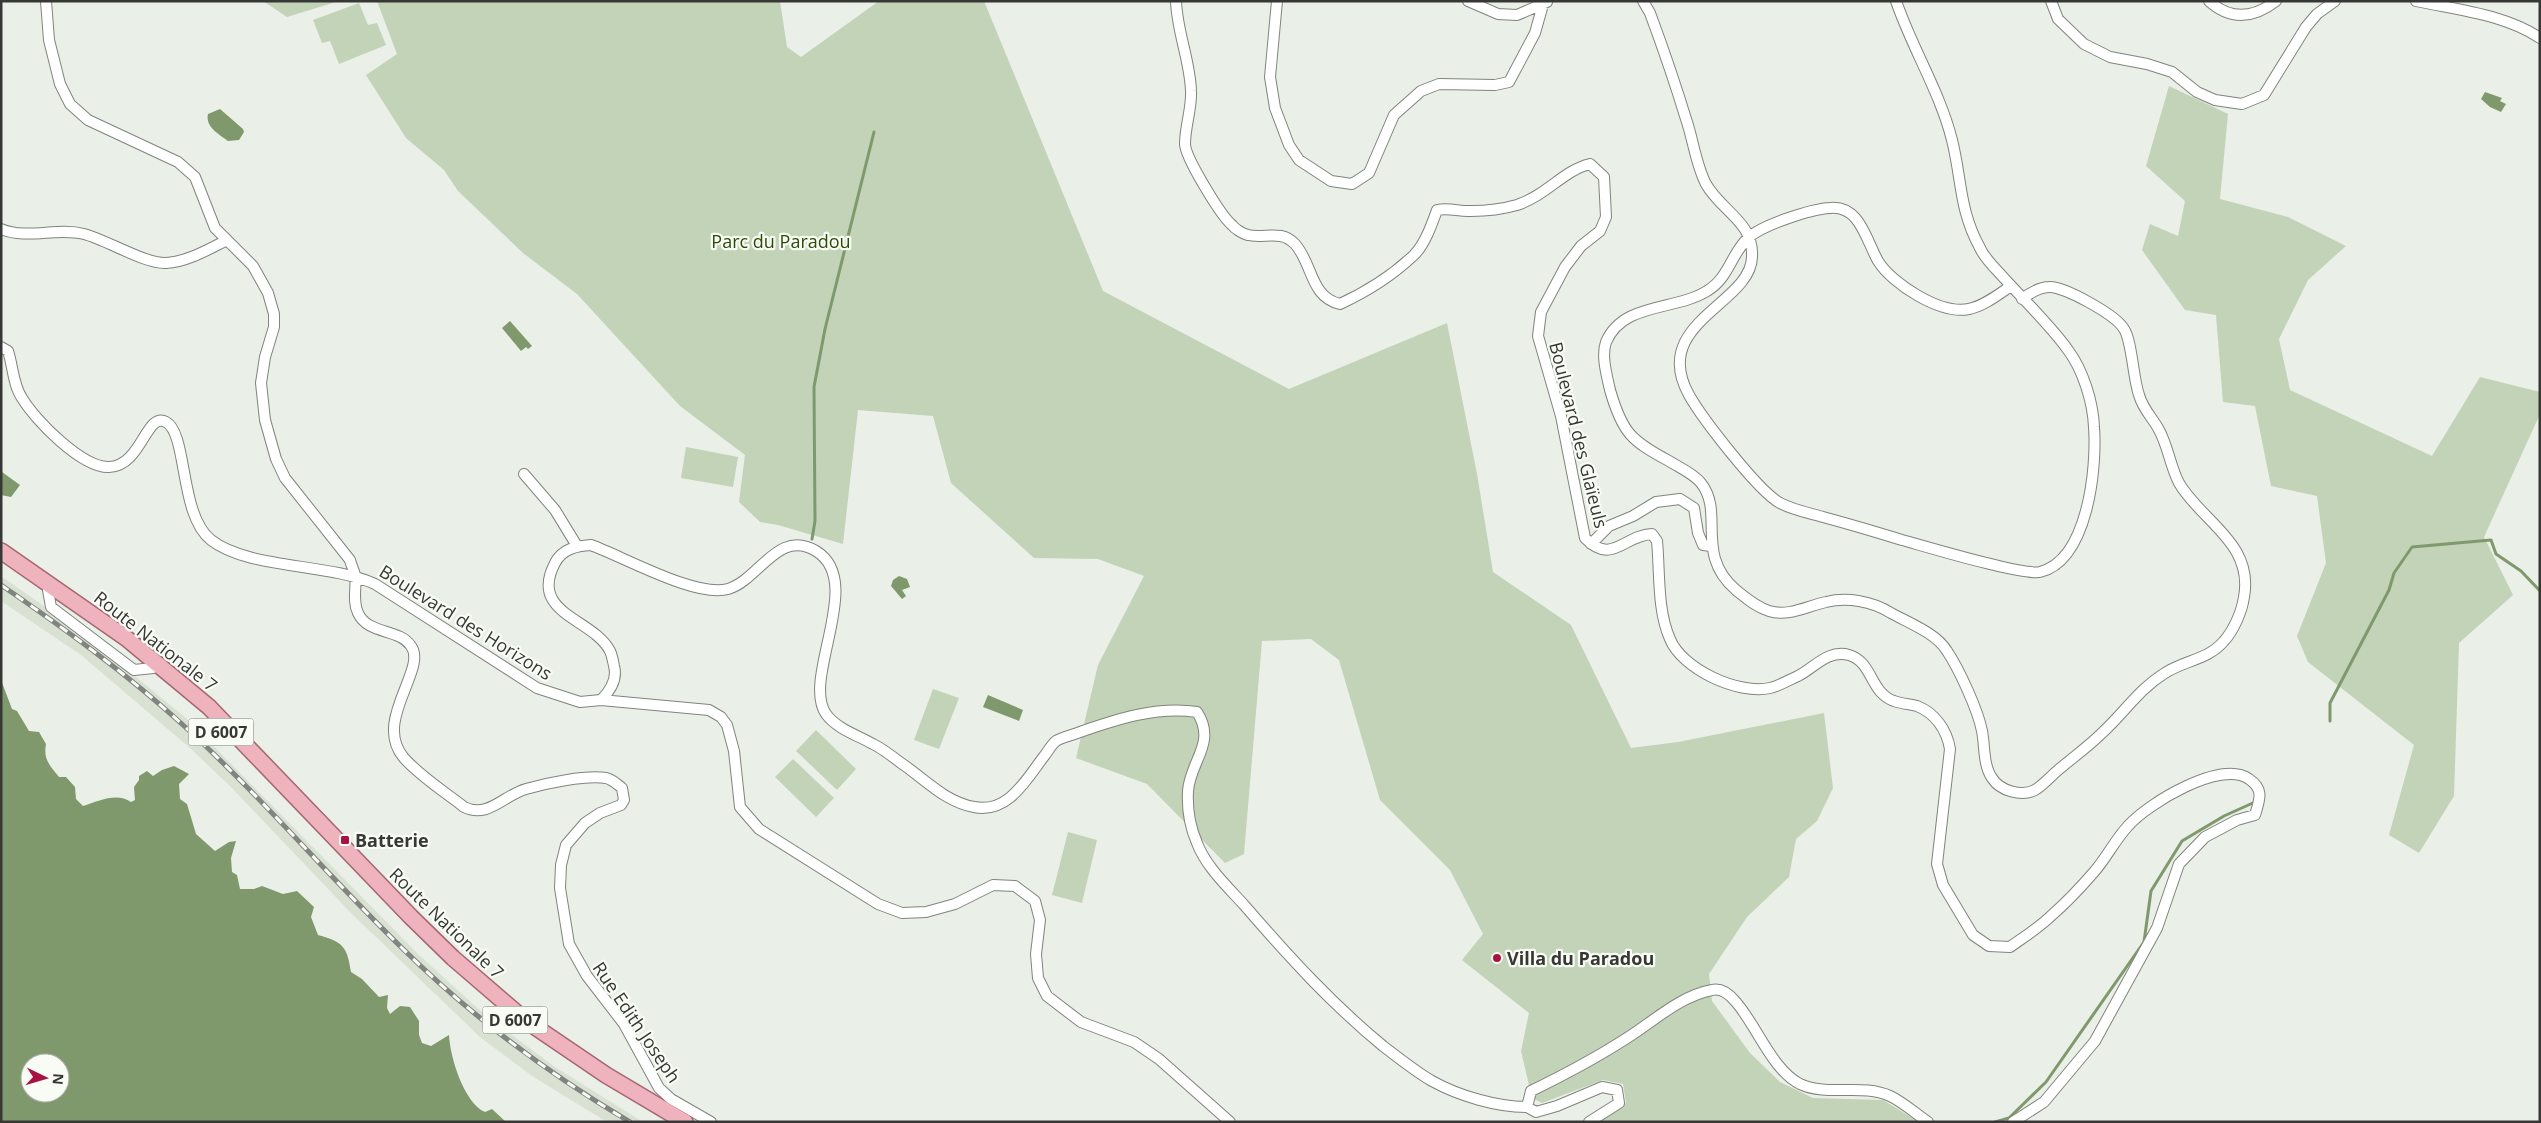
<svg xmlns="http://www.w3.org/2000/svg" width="2541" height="1123" font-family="'Open Sans',sans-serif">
<rect width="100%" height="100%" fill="#eaefe7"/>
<path fill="#d9e1d3" d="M 1,576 L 85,635 L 186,718 L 418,954 L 484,1014 L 555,1067 L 643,1122 L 607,1122 L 532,1076 L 481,1038 L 351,913 L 231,787 L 190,748 L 81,655 L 1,601 Z"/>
<path fill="#c2d3b7" d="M 263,1 L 339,1 L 287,17 Z
M 377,1 L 780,1 L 787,47 L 801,57 L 879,1 L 984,1 L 1103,291 L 1289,389 L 1447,323 L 1477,474 L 1493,572 L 1571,625 L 1631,748 L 1678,742 L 1824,713 L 1833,788 L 1817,821 L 1796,839 L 1789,877 L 1747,917 L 1709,974 L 1712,1001 L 1750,1053 L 1780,1082 L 1813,1098 L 1883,1100 L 1919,1122 L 1598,1122 L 1626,1103 L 1623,1084 L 1603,1080 L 1542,1103 L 1532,1098 L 1521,1051 L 1529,1013 L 1462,960 L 1483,934 L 1450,870 L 1380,800 L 1339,660 L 1311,639 L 1262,641 L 1244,854 L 1225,863 L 1147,784 L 1076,758 L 1098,665 L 1144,576 L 1098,559 L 1034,558 L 951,483 L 933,416 L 858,410 L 843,544 L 778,525 L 760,522 L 739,502 L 745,455 L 680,406 L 577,294 L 523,253 L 458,191 L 444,170 L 406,138 L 366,75 L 397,54 Z
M 359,3 L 368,25 L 377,23 L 386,45 L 339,64 L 330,41 L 322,43 L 313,20 Z
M 2169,86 L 2228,114 L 2220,199 L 2288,217 L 2346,246 L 2308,280 L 2279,339 L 2290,390 L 2432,456 L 2480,377 L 2540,392 L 2540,414 L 2484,537 L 2513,595 L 2459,643 L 2454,796 L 2419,853 L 2389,835 L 2414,745 L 2308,662 L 2297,636 L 2326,563 L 2317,496 L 2271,486 L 2255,406 L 2223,402 L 2216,315 L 2185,310 L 2142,250 L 2150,224 L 2178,236 L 2185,201 L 2146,166 Z
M 686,447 L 738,457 L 733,487 L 681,478 Z
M 933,689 L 959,698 L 939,749 L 914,740 Z
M 816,730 L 856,769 L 837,790 L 796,751 Z
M 793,759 L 834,798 L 816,817 L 775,777 Z
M 1068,832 L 1097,840 L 1082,903 L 1052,895 Z"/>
<path fill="#7f996d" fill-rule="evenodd" d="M 2485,92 L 2502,98 L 2500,101 L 2506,104 L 2501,112 L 2490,107 L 2481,99 Z
M 220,109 L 243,129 L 244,132 L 239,140 L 228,141 C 219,134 205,127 208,114 Z
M 510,321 L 532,346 L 528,349 L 526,347 L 521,351 L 502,328 Z
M 2,472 L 20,485 L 11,497 L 1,495 Z
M 899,576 L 907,579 L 910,587 L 902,590 L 906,596 L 902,599 L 891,586 L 893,580 Z
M 1,680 L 12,709 L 17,711 L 29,731 L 39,732 L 46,744 C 43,759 50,766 59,777 L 66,777 L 75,787 L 76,799 L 83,806 C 99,801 117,792 131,802 L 135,800 L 134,787 L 139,780 L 139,776 L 147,771 L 153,776 L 162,770 L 174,766 L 189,774 L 179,784 L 180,799 L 187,804 L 196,834 L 215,851 L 229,842 L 236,841 L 231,858 L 232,872 L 237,875 L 240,889 L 254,889 L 262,886 L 283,894 L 297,891 L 314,907 L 311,917 L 318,935 C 343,942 347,946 351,972 L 362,979 L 379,997 L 388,995 L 387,1008 L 390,1014 L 400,1006 L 410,1007 L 419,1021 L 419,1035 L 422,1043 L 431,1046 L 449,1035 C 450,1057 464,1103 485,1112 L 492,1109 L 506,1122 L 1,1122 ZM 30,1063 L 60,1063 L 60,1093 L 30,1093 Z
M 988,695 L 1023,710 L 1019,721 L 983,707 Z"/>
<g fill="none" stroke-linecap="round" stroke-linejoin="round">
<path stroke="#7f996d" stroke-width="3" d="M 812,539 L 815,521 L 814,387 L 825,329 L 874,132
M 2330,721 L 2330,703 L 2389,590 L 2394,573 L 2412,547 L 2491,540 L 2496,554 L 2521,571 L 2540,591
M 1995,1122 L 2009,1118 L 2046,1082 L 2144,942 L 2151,891 L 2182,841 L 2224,816 L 2255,802"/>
<g stroke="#80847d" stroke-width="12">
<path id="minor" d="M 46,1 L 49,40 L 60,84 L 70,104 L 88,120 L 178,162 L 195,177 L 215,228 L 253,266 L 268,293 L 274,314 L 274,327 L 265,357 L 261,383 L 265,420 L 276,459 L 285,478 L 350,560 C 351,565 354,570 355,575 C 357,587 352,600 358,613 C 368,635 399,628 411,646 C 428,669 372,721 404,758 C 421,777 445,792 464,807 C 488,819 504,795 526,789 C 547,783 585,775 606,778 C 612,779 618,785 622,788 L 624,800 L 621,805 L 600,813 L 585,823 L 566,845 L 561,865 L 560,888 L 569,944 L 587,976 L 624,1024 L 659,1088 L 671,1099 L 711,1122
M 1176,1 C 1177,32 1190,60 1191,91 C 1192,108 1185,126 1185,144 C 1185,157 1221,216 1232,225 C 1235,229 1243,234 1248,235 C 1264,239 1281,229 1295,244 C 1313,264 1310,297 1340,304 C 1366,292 1393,275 1414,255 C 1425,244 1432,224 1437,210 C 1450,207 1459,212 1471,211 C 1485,211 1503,209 1517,205 C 1547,195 1564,170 1590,164 L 1604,177 L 1606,217 L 1600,231 L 1581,246 L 1565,267 L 1541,312 L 1538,336 L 1561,416 L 1585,538 C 1612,566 1624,535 1652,534 L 1657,541 C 1660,572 1657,610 1670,639 C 1682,669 1738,695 1770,688 C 1779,686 1789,680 1798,676 C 1814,668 1828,649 1849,655 C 1873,662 1870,693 1894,701 C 1902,704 1910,704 1917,706 C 1935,713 1947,730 1950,749 L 1937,864 L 1943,885 L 1973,935 L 1989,946 L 2010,947 C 2024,937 2040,927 2052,915 C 2067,902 2081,887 2094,872 C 2107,857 2115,840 2128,826 C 2147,804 2221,759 2249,779 C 2264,789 2260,799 2255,815 L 2237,820 L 2205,837 L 2179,864 L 2157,928 L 2095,1041 L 2044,1102 L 2013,1122
M 1277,1 L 1270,77 L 1275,108 L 1289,145 L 1299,160 L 1331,181 L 1352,184 L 1369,173 L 1394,115 L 1421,91 L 1439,84 L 1495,85 L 1509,82 L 1535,33 L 1544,1
M 1468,1 L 1498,14 L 1517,15 L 1547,2
M 1643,1 L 1650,13 C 1663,48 1675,83 1686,119 C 1693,139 1696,165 1706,184 C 1721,211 1754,222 1752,257 C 1751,304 1649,323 1689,395 C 1702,418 1758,491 1780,503 C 1793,510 1809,513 1823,517 C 1849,524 1876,532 1902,540 C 1924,546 2023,576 2040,572 C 2088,560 2097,468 2094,427 C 2093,402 2083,370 2068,350 C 2051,326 2023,299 2003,277 C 1995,268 1985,259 1980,248 C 1959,210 1962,180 1952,140 C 1940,92 1912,48 1896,1
M 2051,1 L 2058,19 L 2084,44 L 2110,57 L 2147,64 L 2172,72 L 2197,92 L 2215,100 L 2242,104 L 2264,95 L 2306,27 L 2317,14 L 2335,1
M 2209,1 C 2231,21 2254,18 2276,1
M 2416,1 C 2457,10 2504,14 2540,38
M 1,229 C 27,240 57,227 84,234 C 107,240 145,264 166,263 C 187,262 209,249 227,240
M 2011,286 C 1999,294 1984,306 1969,309 C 1941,315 1892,284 1878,261 C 1866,240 1860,205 1830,208 C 1811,209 1762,225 1748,238 C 1731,254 1729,278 1707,291 C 1675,311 1623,302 1606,342 C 1601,356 1607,376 1610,390 C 1622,432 1631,441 1669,461 C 1680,468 1693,473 1701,483 C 1725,513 1694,554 1736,590 C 1746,598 1756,607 1769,611 C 1789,617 1807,606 1826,602 C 1847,597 1872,601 1891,613 C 1909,623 1936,633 1947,651 C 1959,669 1978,710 1982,731 C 1985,746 1983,765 1992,778 C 2000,791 2022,797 2035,790 C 2043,785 2050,777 2057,771 C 2072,758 2088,747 2102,733 C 2124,713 2139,689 2165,673 C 2185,660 2208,660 2224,641 C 2234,630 2242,611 2244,597 C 2254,543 2201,521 2179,483 C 2170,466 2168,445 2158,428 C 2151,416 2143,409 2139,395 C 2133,378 2132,341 2124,329 C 2116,315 2064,286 2049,287 C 2039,287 2030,293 2022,299
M 1,347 L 8,351 C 13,366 13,385 22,398 C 35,420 82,468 109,467 C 142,466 146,411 166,422 C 188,434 179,515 211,540 C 248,569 328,563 375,584 L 537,688 L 580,702 L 601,700 L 709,710 L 721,717 L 727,725 L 734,751 L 740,807 L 759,829 L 878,904 L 902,913 L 926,912 L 955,904 L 993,885 L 1015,886 L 1035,901 L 1040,920 L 1036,954 L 1038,978 L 1047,996 L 1081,1022 L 1134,1042 L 1159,1059 L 1230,1122
M 524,474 L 555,510 L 577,546
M 1591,544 L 1609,526 L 1633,516 L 1656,502 L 1680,499 L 1694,508 L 1698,533 L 1703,545 L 1711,546
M 48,590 L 51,607 L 134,670 L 153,668
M 601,700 C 610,691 618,680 614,666 C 613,661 612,655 610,651 C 593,618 528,614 555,563 C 562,549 576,546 591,545 C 624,557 696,598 728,589 C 759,580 778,528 816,551 C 866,581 801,678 826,714 C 837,729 857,735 873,744 C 883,749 892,756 901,763 C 925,779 945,802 974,807 C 1009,814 1027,778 1045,755 C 1048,751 1052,744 1056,741 C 1062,737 1073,735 1080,732 C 1117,719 1157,706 1197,712 C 1217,743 1190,761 1188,791 C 1187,808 1190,827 1197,843 C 1206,867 1228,887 1245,906 C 1288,956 1332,1004 1383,1046 C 1399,1058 1415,1071 1432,1081 C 1459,1096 1497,1107 1527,1107
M 1589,1122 L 1619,1103 L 1617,1090 L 1602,1087 L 1557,1106 L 1536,1112 L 1527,1107 L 1531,1091 C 1564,1075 1596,1058 1627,1038 C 1654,1021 1680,996 1712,990 C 1721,988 1729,994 1735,1001 C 1756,1024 1772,1070 1800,1084 C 1828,1097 1862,1083 1890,1096 C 1903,1102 1916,1114 1928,1122"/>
</g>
<g stroke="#a66770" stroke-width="18">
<path id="primary" d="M 1,551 L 126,638 L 209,707 L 411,917 L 453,958 L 525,1020 L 606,1075 L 685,1122"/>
</g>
<use href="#minor" stroke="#fff" stroke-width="10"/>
<use href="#primary" stroke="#eeb3bc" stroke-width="15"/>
<g stroke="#828480" stroke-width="5">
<path id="rail" d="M 1,585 C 65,629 126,673 183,725 C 260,795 327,875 402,948 C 470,1015 547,1073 630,1122"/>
</g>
<use href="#rail" stroke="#f8fcf5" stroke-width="3" stroke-dasharray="9" stroke-linecap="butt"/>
</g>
<g fill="#a81143" stroke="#f8fcf5" stroke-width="2">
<rect x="340" y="835" width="10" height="10" rx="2.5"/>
<circle cx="1497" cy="958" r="5"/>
</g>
<g text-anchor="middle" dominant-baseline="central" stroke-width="4.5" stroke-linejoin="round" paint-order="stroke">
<g fill="#f8fcf5" stroke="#71736f" stroke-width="1">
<rect x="188.5" y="718.5" width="65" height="27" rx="4"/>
<rect x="482.5" y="1006.5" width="65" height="27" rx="4"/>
</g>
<g font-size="16" font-weight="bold" fill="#373836">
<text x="221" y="732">D 6007</text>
<text x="515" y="1020">D 6007</text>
</g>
<g font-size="18" fill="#2b4b07" stroke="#f8fcf5">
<text x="781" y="241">Parc du Paradou</text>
</g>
<g font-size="18" fill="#373836" stroke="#f8fcf5">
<text transform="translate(1579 435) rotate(76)">Boulevard des Glaïeuls</text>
<text transform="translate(466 622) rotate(32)">Boulevard des Horizons</text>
<text transform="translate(156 641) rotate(38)">Route Nationale 7</text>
<text transform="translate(447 923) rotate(44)">Route Nationale 7</text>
<text transform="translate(637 1022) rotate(56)">Rue Edith Joseph</text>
</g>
<g font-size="18" font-weight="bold" fill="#373836" stroke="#f8fcf5" text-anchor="start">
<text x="355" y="840">Batterie</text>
<text x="1507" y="958">Villa du Paradou</text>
</g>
</g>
<rect width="2541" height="1123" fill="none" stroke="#373836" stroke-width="5"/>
<g transform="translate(45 1078) rotate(95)"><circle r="24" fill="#f8fcf5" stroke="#abaea9"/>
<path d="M0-4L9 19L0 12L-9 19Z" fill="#a81143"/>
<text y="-8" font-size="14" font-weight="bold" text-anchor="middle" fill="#373836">N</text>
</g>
</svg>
